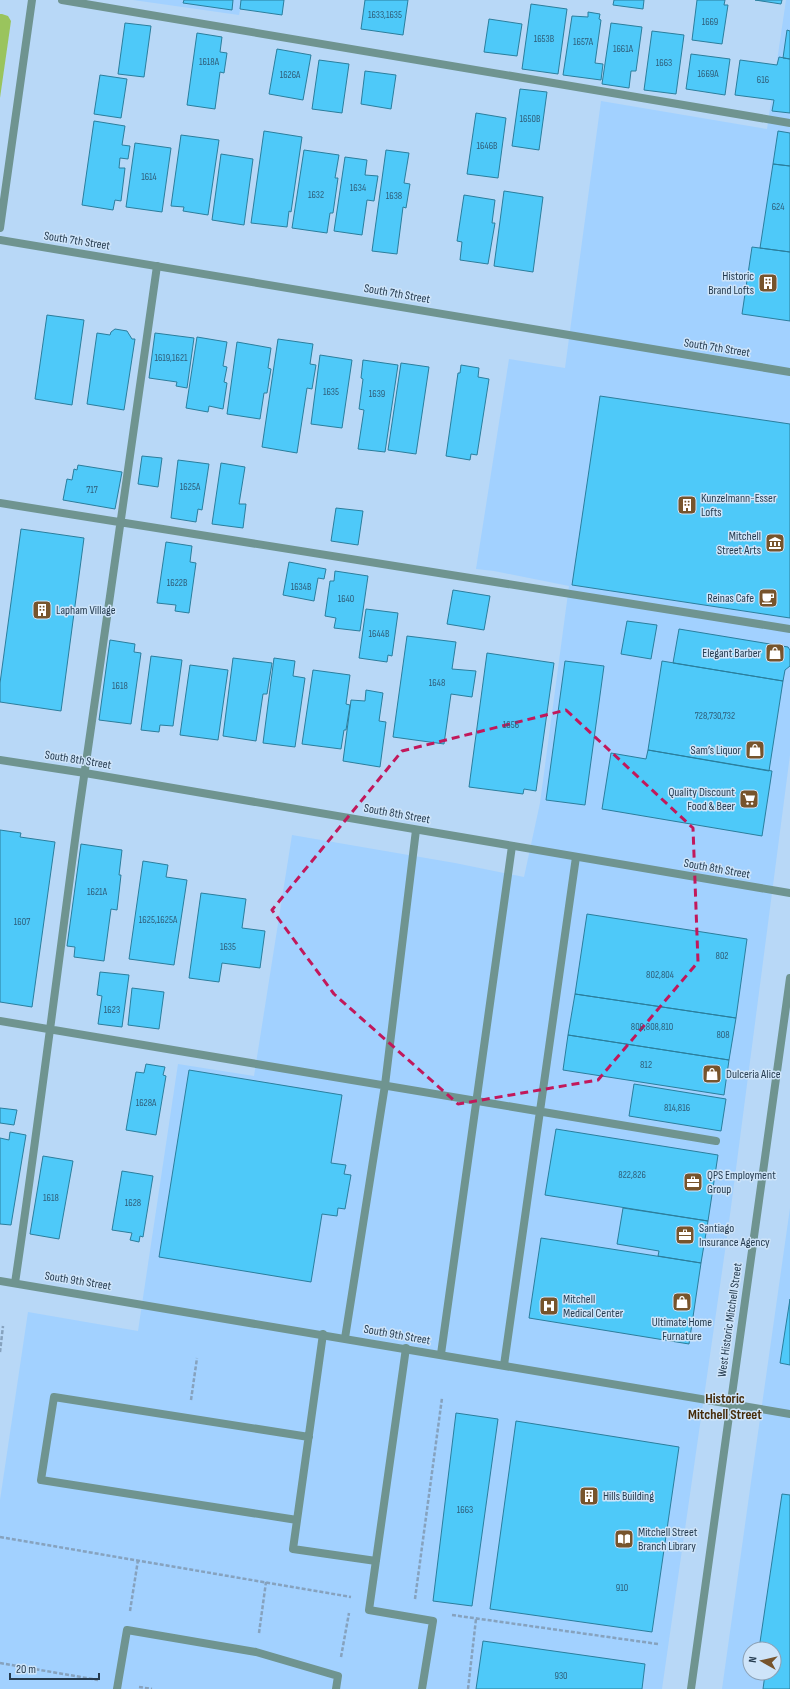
<svg xmlns="http://www.w3.org/2000/svg" width="790" height="1689" font-family="'Sofia Sans Condensed',sans-serif">
<rect width="100%" height="100%" fill="#b8d8f7"/>
<path fill="#a2d1ff" fill-rule="evenodd" d="M 133,0 L 242,0 L 239,15 Z
M 786,0 L 790,0 L 790,755 L 728,1230 L 662,1689 L 0,1689 L 0,1500 L 28,1312 L 138,1331 L 178,1064 L 254,1076 L 292,835 L 455,863 L 524,877 L 540,803 L 569,586 L 494,571 L 476,569 L 509,359 L 565,368 L 601,101 L 767,129 Z
M 790,1208 L 790,1689 L 722,1689 L 751,1482 ZM 750,1649 L 774,1649 L 774,1673 L 750,1673 Z"/>
<path fill="#9ac45d" d="M 0,14 L 2,14 L 8,16 L 11,21 L 0,98 Z"/>
<path fill="#4ec9f9" stroke="#2b7e9d" d="M 184,0 L 233,0 L 232,10 L 183,3 Z
M 241,0 L 284,0 L 282,15 L 240,9 Z
M 365,0 L 408,0 L 403,35 L 361,29 Z
M 614,0 L 644,0 L 643,9 L 613,5 Z
M 697,0 L 725,0 L 724,5 L 728,5 L 722,44 L 692,40 Z
M 755,0 L 782,0 L 781,4 Z
M 531,4 L 567,9 L 558,74 L 522,69 Z
M 588,12 L 600,14 L 599,19 L 601,20 L 595,63 L 603,64 L 601,80 L 563,75 L 572,16 L 588,17 Z
M 489,19 L 522,24 L 517,56 L 484,52 Z
M 125,23 L 151,26 L 144,77 L 118,74 Z
M 611,23 L 642,27 L 636,71 L 631,71 L 629,88 L 602,84 Z
M 787,30 L 790,31 L 790,59 L 783,58 Z
M 652,31 L 684,35 L 676,94 L 644,90 Z
M 197,33 L 222,37 L 220,52 L 227,53 L 224,73 L 220,72 L 215,109 L 187,105 Z
M 277,49 L 311,55 L 303,100 L 269,94 Z
M 691,54 L 730,59 L 725,95 L 686,89 Z
M 779,57 L 790,59 L 790,113 L 772,111 L 774,100 L 735,95 L 740,60 L 777,65 Z
M 319,60 L 349,64 L 342,113 L 312,109 Z
M 365,71 L 396,75 L 391,109 L 361,104 Z
M 100,75 L 127,79 L 121,118 L 94,114 Z
M 520,89 L 547,92 L 539,150 L 512,146 Z
M 476,113 L 506,118 L 498,178 L 467,174 Z
M 94,121 L 125,126 L 122,145 L 130,146 L 128,159 L 120,158 L 119,168 L 125,168 L 121,201 L 115,200 L 113,210 L 82,205 Z
M 264,131 L 302,137 L 291,212 L 289,211 L 287,227 L 251,223 Z
M 778,131 L 790,133 L 790,166 L 773,164 Z
M 181,135 L 219,140 L 208,215 L 183,211 L 184,207 L 171,206 Z
M 135,143 L 171,148 L 162,212 L 126,207 Z
M 304,150 L 339,155 L 335,178 L 338,178 L 333,213 L 330,213 L 327,233 L 292,228 Z
M 386,150 L 409,153 L 404,183 L 410,184 L 406,208 L 403,207 L 397,254 L 372,251 Z
M 221,154 L 253,159 L 244,225 L 212,220 Z
M 345,157 L 367,160 L 365,175 L 378,176 L 374,201 L 367,200 L 362,235 L 334,231 Z
M 773,164 L 790,166 L 790,252 L 760,248 Z
M 504,191 L 543,197 L 533,272 L 494,266 Z
M 464,195 L 495,200 L 492,223 L 495,223 L 488,264 L 460,260 L 462,242 L 457,241 Z
M 752,247 L 790,252 L 790,321 L 742,314 Z
M 47,315 L 84,320 L 72,405 L 35,399 Z
M 115,329 L 127,331 L 132,339 L 135,339 L 124,410 L 87,404 L 97,333 L 110,335 L 111,332 Z
M 155,333 L 194,338 L 187,388 L 176,386 L 177,382 L 149,378 Z
M 197,337 L 227,342 L 223,366 L 227,367 L 224,382 L 227,383 L 223,409 L 209,406 L 208,412 L 186,408 Z
M 278,339 L 313,344 L 310,364 L 316,365 L 312,389 L 307,388 L 297,453 L 262,447 Z
M 237,342 L 271,348 L 268,368 L 271,369 L 267,393 L 264,393 L 260,419 L 227,414 Z
M 320,355 L 352,360 L 342,428 L 311,424 Z
M 363,360 L 398,365 L 385,452 L 358,449 L 364,410 L 359,409 L 363,379 L 361,378 Z
M 401,363 L 429,367 L 416,454 L 388,450 Z
M 461,365 L 479,368 L 478,377 L 489,379 L 477,455 L 471,454 L 470,460 L 446,456 L 458,373 L 460,373 Z
M 600,396 L 790,424 L 790,618 L 572,585 Z
M 142,456 L 162,458 L 158,487 L 138,484 Z
M 178,460 L 209,464 L 202,510 L 198,509 L 196,522 L 171,518 Z
M 221,463 L 245,467 L 239,504 L 246,504 L 243,528 L 212,524 Z
M 78,465 L 122,472 L 115,509 L 63,500 L 67,479 L 72,480 L 74,469 L 77,470 Z
M 336,508 L 363,511 L 358,545 L 331,541 Z
M 21,529 L 84,538 L 61,711 L 0,702 L 0,683 Z
M 166,542 L 192,546 L 190,562 L 196,563 L 189,613 L 175,611 L 176,605 L 157,603 Z
M 289,562 L 326,569 L 324,579 L 318,578 L 314,601 L 283,595 Z
M 335,571 L 368,576 L 360,631 L 334,628 L 336,618 L 325,616 L 330,581 L 334,581 Z
M 453,590 L 490,596 L 484,630 L 447,624 Z
M 366,609 L 398,613 L 392,656 L 388,655 L 387,662 L 359,658 Z
M 627,621 L 657,625 L 651,659 L 621,654 Z
M 679,629 L 788,647 L 790,650 L 790,666 L 785,670 L 783,681 L 673,663 Z
M 407,636 L 456,642 L 452,669 L 476,671 L 472,697 L 451,694 L 444,744 L 393,737 Z
M 110,640 L 135,644 L 134,652 L 141,653 L 131,724 L 99,720 Z
M 487,653 L 554,663 L 536,791 L 524,789 L 523,794 L 469,787 Z
M 151,656 L 182,660 L 173,726 L 160,725 L 159,732 L 141,730 Z
M 233,658 L 272,663 L 267,694 L 263,694 L 256,741 L 223,736 Z
M 274,658 L 295,661 L 293,676 L 305,678 L 295,747 L 263,743 Z
M 565,661 L 604,666 L 585,805 L 546,800 Z
M 662,661 L 783,681 L 769,771 L 648,750 Z
M 190,665 L 228,670 L 218,740 L 180,735 Z
M 313,670 L 350,675 L 346,704 L 350,705 L 346,730 L 344,730 L 341,749 L 302,744 Z
M 366,690 L 383,693 L 379,721 L 386,722 L 380,767 L 343,761 L 351,700 L 365,701 Z
M 648,750 L 772,771 L 762,836 L 602,809 L 611,753 L 646,759 Z
M 0,830 L 21,833 L 20,837 L 55,842 L 32,1007 L 0,1002 Z
M 81,844 L 122,850 L 119,875 L 121,875 L 117,910 L 111,909 L 104,961 L 74,957 L 75,947 L 67,946 Z
M 143,861 L 168,865 L 166,877 L 187,880 L 174,965 L 129,959 Z
M 201,893 L 246,899 L 242,928 L 265,931 L 260,968 L 222,963 L 219,982 L 189,978 Z
M 587,914 L 747,939 L 736,1018 L 575,994 Z
M 100,972 L 129,975 L 122,1027 L 98,1024 L 102,996 L 97,995 Z
M 132,988 L 164,992 L 159,1029 L 128,1025 Z
M 575,994 L 736,1018 L 729,1060 L 568,1035 Z
M 568,1035 L 729,1060 L 724,1095 L 563,1070 Z
M 146,1064 L 165,1067 L 163,1075 L 166,1076 L 156,1135 L 126,1130 L 136,1072 L 144,1073 Z
M 189,1070 L 342,1095 L 331,1163 L 346,1165 L 344,1174 L 351,1175 L 345,1209 L 338,1208 L 337,1216 L 322,1214 L 311,1282 L 159,1257 Z
M 634,1084 L 726,1099 L 721,1131 L 629,1116 Z
M 0,1108 L 17,1110 L 14,1125 L 0,1123 Z
M 556,1129 L 718,1155 L 708,1221 L 545,1195 Z
M 10,1132 L 26,1135 L 11,1225 L 0,1224 L 0,1138 L 9,1140 Z
M 43,1156 L 73,1161 L 59,1239 L 30,1234 Z
M 122,1171 L 153,1176 L 143,1237 L 140,1236 L 139,1242 L 130,1240 L 132,1233 L 112,1230 Z
M 623,1208 L 708,1221 L 701,1263 L 658,1256 L 659,1251 L 617,1244 Z
M 541,1238 L 701,1263 L 689,1344 L 529,1318 Z
M 790,1299 L 790,1365 L 780,1363 Z
M 456,1413 L 498,1419 L 472,1606 L 433,1601 Z
M 516,1421 L 679,1447 L 652,1632 L 490,1609 Z
M 782,1494 L 790,1495 L 790,1689 L 763,1689 L 765,1674 L 756,1673 L 774,1673 L 774,1649 L 759,1649 Z
M 483,1641 L 645,1664 L 642,1689 L 476,1689 Z"/>
<g fill="none" stroke-linecap="round" stroke-linejoin="round">
<path stroke="#86a2be" stroke-width="2.5" stroke-dasharray="4 2" stroke-linecap="butt" d="M 0,1352 L 3,1326
M 191,1400 L 197,1358
M 0,1537 L 351,1597
M 415,1599 L 442,1398
M 130,1611 L 138,1560
M 452,1615 L 658,1644
M 259,1633 L 266,1582
M 341,1657 L 349,1613
M 0,1663 L 98,1680
M 139,1687 L 152,1689
M 468,1689 L 476,1619"/>
<path stroke="#6f9490" stroke-width="8" d="M 62,0 L 790,123
M 0,503 L 790,629
M 0,1021 L 716,1141
M 15,1283 C 38,1128 57,973 78,818 C 104,634 132,450 157,266
M 323,1334 L 293,1549 L 376,1561
M 345,1338 L 385,1085 L 416,830
M 406,1348 L 369,1610 L 433,1621 L 422,1689
M 441,1354 L 512,846
M 504,1365 L 576,857
M 297,1520 L 41,1480 L 54,1397 L 309,1437
M 117,1689 L 127,1630 L 256,1652 L 338,1676 L 336,1689"/>
<path stroke="#6f9490" stroke-width="8" d="M 0,760 L 85,773 L 790,893
M 0,1281 L 790,1414"/>
<path stroke="#6f9490" stroke-width="8" d="M 0,228 L 32,0
M 0,240 L 790,372
M 691,1689 L 790,978"/>
</g>
<path fill="none" stroke="#c2185b" stroke-width="3" stroke-dasharray="8 5" stroke-linejoin="round" d="M 566,710 L 693,828 L 698,962 L 598,1080 L 458,1104 L 334,994 L 272,910 L 402,751 Z"/>
<defs>
<g id="building-square" transform="scale(1)"><rect x="-9" y="-9" width="18" height="18" rx="4" fill="#77542c" stroke="#cee4f9"/><path d="M-4-6H4V6H1V3H-1V6H-4ZM-2.5-4.3h1.7v1.8h-1.7ZM.8-4.3h1.7v1.8H.8ZM-2.5-1h1.7V.8h-1.7ZM.8-1h1.7V.8H.8Z" fill="#fff"/></g>
<g id="museum-square" transform="scale(1)"><rect x="-9" y="-9" width="18" height="18" rx="4" fill="#77542c" stroke="#cee4f9"/><path d="M0-6L6-3V-2H-6V-3ZM-5-1h2V3h-2ZM-1-1h2V3h-2ZM3-1h2V3H3ZM-6 4H6V6H-6Z" fill="#fff"/></g>
<g id="cafe-square" transform="scale(1)"><rect x="-9" y="-9" width="18" height="18" rx="4" fill="#77542c" stroke="#cee4f9"/><path d="M-5.5-4.5H6V0H3Q3 3.5 0 3.5H-2.5Q-5.5 3.5-5.5 0ZM3-3.2v2h1.7v-2ZM-6 4.5H4V6H-6Z" fill="#fff"/></g>
<g id="shop-square" transform="scale(1)"><rect x="-9" y="-9" width="18" height="18" rx="4" fill="#77542c" stroke="#cee4f9"/><path d="M-5-2.5h2.3a2.7 3.5 0 0 1 5.4 0H5L5.5 6h-11ZM-1.5-2.5h3a1.5 2.3 0 0 0-3 0Z" fill="#fff"/></g>
<g id="supermarket-square" transform="scale(1)"><rect x="-9" y="-9" width="18" height="18" rx="4" fill="#77542c" stroke="#cee4f9"/><path d="M-6-5.5h2.5l.6 2H6L4.5 2H-2.5L-4.4-4H-6ZM-1.5 3.2a1.3 1.3 0 1 0 .1 0ZM3 3.2a1.3 1.3 0 1 0 .1 0Z" fill="#fff"/></g>
<g id="office-square" transform="scale(1)"><rect x="-9" y="-9" width="18" height="18" rx="4" fill="#77542c" stroke="#cee4f9"/><path d="M-6-3h4V-5.5h4V-3h4V5H-6ZM-1-4.5V-3h2v-1.5ZM-6 0V1H6V0Z" fill="#fff"/></g>
<g id="hospital-square" transform="scale(1)"><rect x="-9" y="-9" width="18" height="18" rx="4" fill="#77542c" stroke="#cee4f9"/><path d="M-5-5h3v3.5h4V-5h3V5h-3V1.5h-4V5h-3Z" fill="#fff"/></g>
<g id="library-square" transform="scale(1)"><rect x="-9" y="-9" width="18" height="18" rx="4" fill="#77542c" stroke="#cee4f9"/><path d="M-6-4Q-3-5.5-.7-3.5V5Q-3 3-6 4ZM6-4Q3-5.5 .7-3.5V5Q3 3 6 4Z" fill="#fff"/></g>
</defs>
<g fill-rule="evenodd">
<use href="#building-square" x="768" y="283"/>
<use href="#building-square" x="687" y="505"/>
<use href="#museum-square" x="775" y="543"/>
<use href="#cafe-square" x="768" y="598"/>
<use href="#building-square" x="42" y="610"/>
<use href="#shop-square" x="775" y="653"/>
<use href="#shop-square" x="755" y="750"/>
<use href="#supermarket-square" x="749" y="799"/>
<use href="#shop-square" x="712" y="1074"/>
<use href="#office-square" x="693" y="1182"/>
<use href="#office-square" x="685" y="1235"/>
<use href="#shop-square" x="682" y="1302"/>
<use href="#hospital-square" x="549" y="1306"/>
<use href="#building-square" x="589" y="1496"/>
<use href="#library-square" x="624" y="1539"/>
</g>
<g text-anchor="middle" dominant-baseline="central" stroke-width="3" stroke-linejoin="round" paint-order="stroke">
<g font-size="10" fill="#2f5e7a">
<text x="385" y="15">1633,1635</text>
<text x="710" y="22">1669</text>
<text x="544" y="39">1653B</text>
<text x="583" y="42">1657A</text>
<text x="623" y="49">1661A</text>
<text x="209" y="62">1618A</text>
<text x="664" y="63">1663</text>
<text x="708" y="74">1669A</text>
<text x="290" y="75">1626A</text>
<text x="763" y="80">616</text>
<text x="530" y="119">1650B</text>
<text x="487" y="146">1646B</text>
<text x="149" y="177">1614</text>
<text x="358" y="188">1634</text>
<text x="316" y="195">1632</text>
<text x="394" y="196">1638</text>
<text x="778" y="207">624</text>
<text x="171" y="358">1619,1621</text>
<text x="331" y="392">1635</text>
<text x="377" y="394">1639</text>
<text x="190" y="487">1625A</text>
<text x="92" y="490">717</text>
<text x="177" y="583">1622B</text>
<text x="301" y="587">1634B</text>
<text x="346" y="599">1640</text>
<text x="379" y="634">1644B</text>
<text x="437" y="683">1648</text>
<text x="120" y="686">1618</text>
<text x="715" y="716">728,730,732</text>
<text x="511" y="725">1656</text>
<text x="97" y="892">1621A</text>
<text x="158" y="920">1625,1625A</text>
<text x="22" y="922">1607</text>
<text x="228" y="947">1635</text>
<text x="722" y="956">802</text>
<text x="660" y="975">802,804</text>
<text x="112" y="1010">1623</text>
<text x="652" y="1027">806,808,810</text>
<text x="723" y="1035">808</text>
<text x="646" y="1065">812</text>
<text x="146" y="1103">1628A</text>
<text x="677" y="1108">814,816</text>
<text x="632" y="1175">822,826</text>
<text x="51" y="1198">1618</text>
<text x="133" y="1203">1628</text>
<text x="465" y="1510">1663</text>
<text x="622" y="1588">910</text>
<text x="561" y="1676">930</text>
</g>
<g font-size="12" fill="#253b4f" stroke="#cee4f9">
<text transform="translate(77 241) rotate(9)">South 7th Street</text>
<text transform="translate(397 294) rotate(10)">South 7th Street</text>
<text transform="translate(717 348) rotate(9)">South 7th Street</text>
<text transform="translate(78 760) rotate(9)">South 8th Street</text>
<text transform="translate(397 814) rotate(10)">South 8th Street</text>
<text transform="translate(717 869) rotate(10)">South 8th Street</text>
<text transform="translate(78 1281) rotate(9)">South 9th Street</text>
<text transform="translate(730 1320) rotate(-82)">West Historic Mitchell Street</text>
<text transform="translate(397 1335) rotate(10)">South 9th Street</text>
</g>
<g font-size="12" fill="#253b4f" stroke="#cee4f9" text-anchor="start">
<text x="754" y="276" text-anchor="end">Historic<tspan x="754" dy="14">Brand Lofts</tspan></text>
<text x="701" y="498">Kunzelmann-Esser<tspan x="701" dy="14">Lofts</tspan></text>
<text x="761" y="536" text-anchor="end">Mitchell<tspan x="761" dy="14">Street Arts</tspan></text>
<text x="754" y="598" text-anchor="end">Reinas Cafe</text>
<text x="56" y="610">Lapham Village</text>
<text x="761" y="653" text-anchor="end">Elegant Barber</text>
<text x="741" y="750" text-anchor="end">Sam’s Liquor</text>
<text x="735" y="792" text-anchor="end">Quality Discount<tspan x="735" dy="14">Food &amp; Beer</tspan></text>
<text x="726" y="1074">Dulceria Alice</text>
<text x="707" y="1175">QPS Employment<tspan x="707" dy="14">Group</tspan></text>
<text x="699" y="1228">Santiago<tspan x="699" dy="14">Insurance Agency</tspan></text>
<text x="563" y="1299">Mitchell<tspan x="563" dy="14">Medical Center</tspan></text>
<text x="682" y="1322" text-anchor="middle">Ultimate Home<tspan x="682" dy="14">Furnature</tspan></text>
<text x="603" y="1496">Hills Building</text>
<text x="638" y="1532">Mitchell Street<tspan x="638" dy="14">Branch Library</tspan></text>
</g>
<g font-size="14" font-weight="bold" fill="#462c0b" stroke="#cee4f9">
<text x="725" y="1398">Historic<tspan x="725" dy="16">Mitchell Street</tspan></text>
</g>
</g>
<g transform="translate(762 1661) rotate(278)"><circle r="19" fill="#cee4f9" stroke="#8aa0b5"/>
<path d="M0-3L7 15L0 10L-7 15Z" fill="#77542c"/>
<text y="-6" font-size="11" font-weight="bold" text-anchor="middle" fill="#253b4f">N</text>
</g>
<path d="M10 1673v6h89v-6" fill="none" stroke="#253b4f" stroke-width="2"/>
<text x="16" y="1673" font-size="12" fill="#253b4f" stroke="#cee4f9" stroke-width="3" paint-order="stroke">20 m</text>
</svg>
